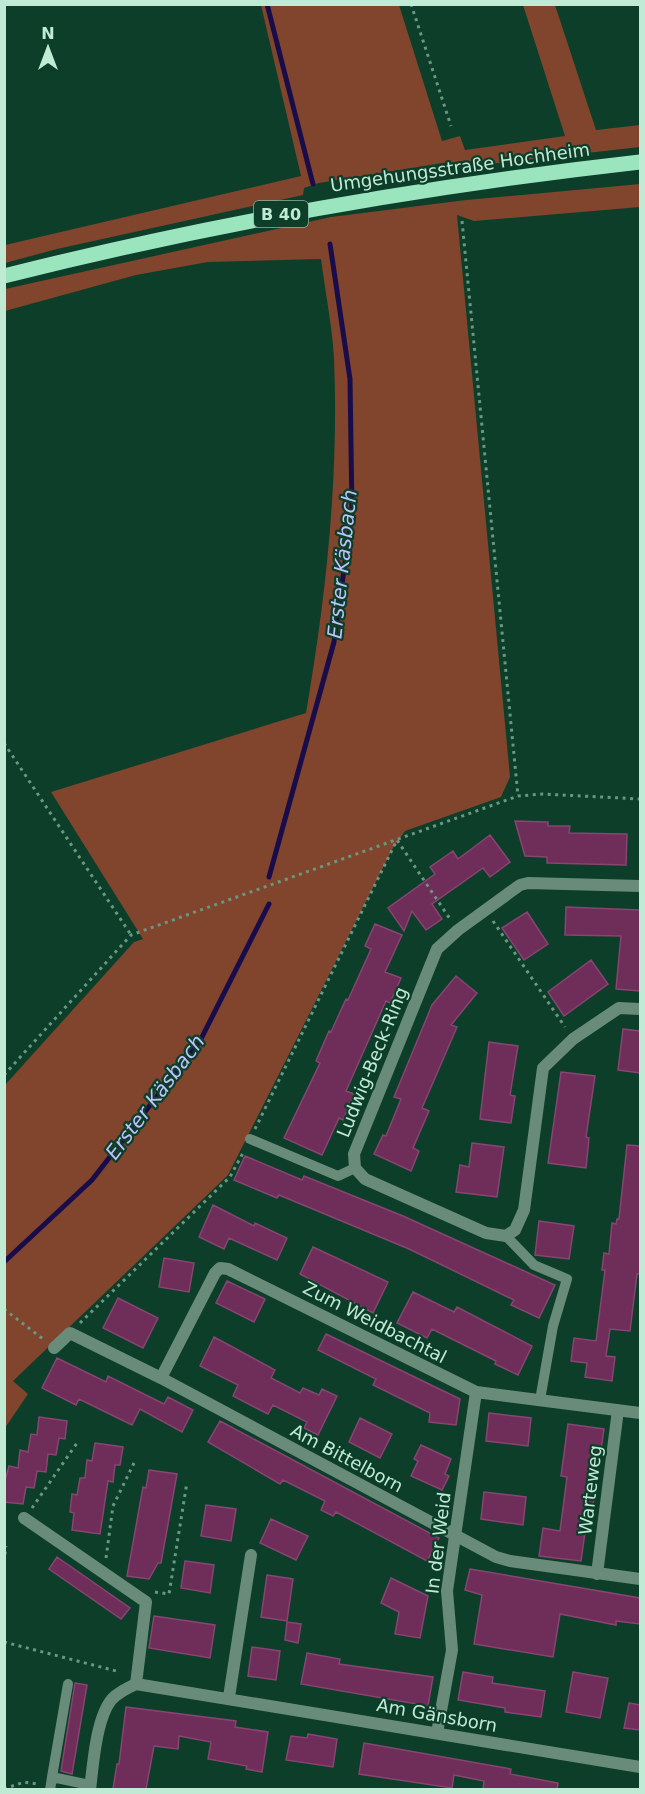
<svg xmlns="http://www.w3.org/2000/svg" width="645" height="1794" font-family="'DejaVu Sans',sans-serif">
<rect width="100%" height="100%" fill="#0c3e2a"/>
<path fill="#81442c" d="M 261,5 L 399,5 L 442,141 L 460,136 L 465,150 L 565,136 L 523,5 L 555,5 L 596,130 L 640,125 L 640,147 L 454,168 L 449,162 L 319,183 L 304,188 L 303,195 L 57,249 L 5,263 L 5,245 L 301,176 Z
M 640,184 L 640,207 L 474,221 L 457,215 L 510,777 L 501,797 L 405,831 L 393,848 L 228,1175 L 13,1381 L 28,1394 L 5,1428 L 5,1085 L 134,942 L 143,939 L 51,792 L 306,713 C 326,596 339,478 334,358 C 332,325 325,291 321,259 L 208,262 L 136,275 L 5,311 L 5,289 L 331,217 L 466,200 Z"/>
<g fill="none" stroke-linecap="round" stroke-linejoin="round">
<path stroke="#180d4a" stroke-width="5" d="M 267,4 L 313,184
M 269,877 L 334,642 L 352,512 L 350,379 L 330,244
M 4,1262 L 92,1180 L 200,1041 L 269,904"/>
</g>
<path fill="#6e2e59" stroke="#874571" stroke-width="1.5" d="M 515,821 L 548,822 L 548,826 L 570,826 L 569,833 L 627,834 L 626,865 L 547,863 L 547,857 L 525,856 Z
M 490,835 L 510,862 L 490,877 L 483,868 L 432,904 L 442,919 L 426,930 L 412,911 L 404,931 L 388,908 L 435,874 L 430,867 L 453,851 L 458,859 Z
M 566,907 L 640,910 L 640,991 L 616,989 L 621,936 L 565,935 Z
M 527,912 L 548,944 L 524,960 L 502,928 Z
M 375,924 L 402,935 L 385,972 L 401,978 L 390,1003 L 386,1001 L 346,1091 L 354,1094 L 343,1120 L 339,1118 L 322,1155 L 284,1138 L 320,1063 L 316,1061 L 329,1031 L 331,1032 L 346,999 L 348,1000 L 371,949 L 365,946 Z
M 591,960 L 608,984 L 564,1016 L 548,992 Z
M 456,976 L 477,993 L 451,1025 L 457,1027 L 422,1108 L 429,1111 L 413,1148 L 419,1151 L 411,1171 L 374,1154 L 383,1135 L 386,1136 L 401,1099 L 394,1097 L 432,1005 Z
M 623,1029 L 640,1031 L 640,1073 L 618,1070 Z
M 489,1042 L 518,1046 L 510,1095 L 515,1096 L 511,1123 L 480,1119 Z
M 561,1072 L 595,1076 L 586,1137 L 589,1138 L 586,1168 L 548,1163 Z
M 472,1143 L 504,1147 L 497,1197 L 456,1192 L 460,1165 L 469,1167 Z
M 627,1145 L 640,1146 L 640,1274 L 637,1274 L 630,1331 L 610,1329 L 606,1356 L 615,1357 L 612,1381 L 585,1377 L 587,1363 L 571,1361 L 574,1338 L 596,1341 L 605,1270 L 602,1270 L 604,1253 L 609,1254 L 612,1223 L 616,1224 L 617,1219 L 619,1219 Z
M 245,1156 L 302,1180 L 304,1176 L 403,1216 L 555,1285 L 539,1318 L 511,1305 L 514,1300 L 409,1249 L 279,1195 L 277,1198 L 234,1180 Z
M 213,1205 L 254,1226 L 255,1223 L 287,1238 L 277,1260 L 229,1238 L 224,1249 L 199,1237 Z
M 539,1221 L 574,1226 L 569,1259 L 535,1255 Z
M 313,1247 L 388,1282 L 373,1313 L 300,1274 Z
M 164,1258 L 194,1263 L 189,1292 L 159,1287 Z
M 227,1281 L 265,1299 L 254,1322 L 216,1303 Z
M 413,1292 L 454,1312 L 457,1307 L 532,1346 L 518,1375 L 495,1364 L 496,1361 L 432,1329 L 427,1338 L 397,1323 Z
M 118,1298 L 158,1318 L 143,1348 L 103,1328 Z
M 326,1334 L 460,1399 L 456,1425 L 429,1422 L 430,1413 L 373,1385 L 376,1379 L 318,1350 Z
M 214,1337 L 275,1370 L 271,1378 L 300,1393 L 303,1388 L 319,1395 L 322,1389 L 337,1396 L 318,1435 L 304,1428 L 307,1422 L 273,1405 L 268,1414 L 233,1396 L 238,1385 L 200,1366 Z
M 57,1358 L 106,1382 L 108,1376 L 164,1404 L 168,1397 L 193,1410 L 182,1432 L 140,1409 L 132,1425 L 79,1399 L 76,1405 L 42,1388 Z
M 489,1413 L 531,1418 L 528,1446 L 486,1441 Z
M 39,1417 L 67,1421 L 65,1439 L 59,1438 L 56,1455 L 48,1454 L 46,1472 L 37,1471 L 34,1488 L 26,1487 L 23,1504 L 4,1502 L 4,1484 L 9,1466 L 18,1468 L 20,1450 L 28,1452 L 31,1434 L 37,1435 Z
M 360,1418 L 392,1434 L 380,1458 L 349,1442 Z
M 220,1421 L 439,1538 L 427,1561 L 336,1512 L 333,1516 L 321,1510 L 325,1501 L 283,1480 L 280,1484 L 208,1442 Z
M 568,1424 L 604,1429 L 591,1519 L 587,1518 L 581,1561 L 539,1556 L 543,1528 L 560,1531 L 567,1477 L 561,1476 Z
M 95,1443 L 123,1447 L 120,1465 L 115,1465 L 113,1482 L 108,1481 L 100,1534 L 72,1530 L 74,1513 L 70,1512 L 72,1494 L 77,1495 L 80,1478 L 85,1478 L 87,1460 L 92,1461 Z
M 421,1445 L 451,1459 L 445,1474 L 449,1476 L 442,1490 L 411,1476 L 418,1461 L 414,1459 Z
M 149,1470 L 177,1474 L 161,1563 L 158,1563 L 149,1579 L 127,1576 L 143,1487 L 146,1488 Z
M 484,1492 L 526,1497 L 523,1525 L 481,1519 Z
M 206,1505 L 236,1509 L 231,1541 L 201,1536 Z
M 271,1519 L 308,1536 L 296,1560 L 260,1543 Z
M 57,1557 L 130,1608 L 121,1619 L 49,1569 Z
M 185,1561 L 214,1565 L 210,1593 L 181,1588 Z
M 470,1569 L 640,1598 L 640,1624 L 616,1621 L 616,1625 L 560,1614 L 553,1657 L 474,1644 L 482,1595 L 465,1590 Z
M 267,1575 L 293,1579 L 287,1621 L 261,1617 Z
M 391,1578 L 428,1596 L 420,1638 L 395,1634 L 399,1612 L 381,1603 Z
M 154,1616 L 215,1625 L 210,1658 L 149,1648 Z
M 287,1622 L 301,1624 L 298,1643 L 285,1640 Z
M 252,1647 L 280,1651 L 276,1680 L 248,1676 Z
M 307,1653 L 340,1659 L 339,1664 L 433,1677 L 428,1706 L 301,1684 Z
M 463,1672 L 493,1677 L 492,1683 L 545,1691 L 541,1717 L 505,1712 L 505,1708 L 458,1700 Z
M 573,1672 L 608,1678 L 600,1718 L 566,1712 Z
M 75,1683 L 87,1685 L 72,1774 L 61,1771 Z
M 629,1703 L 640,1705 L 640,1730 L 624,1728 Z
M 126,1707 L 236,1721 L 235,1727 L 268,1732 L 262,1772 L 246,1769 L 247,1766 L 208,1759 L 211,1742 L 179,1736 L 178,1749 L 154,1746 L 146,1789 L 113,1789 L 117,1764 L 119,1764 Z
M 308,1734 L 337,1739 L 333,1767 L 286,1760 L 291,1736 L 307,1738 Z
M 364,1743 L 511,1769 L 510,1774 L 558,1783 L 557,1790 L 483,1790 L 484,1781 L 454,1775 L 452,1788 L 359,1774 Z"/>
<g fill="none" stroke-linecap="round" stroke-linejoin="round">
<path stroke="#6a9782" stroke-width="3" stroke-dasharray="3 4.5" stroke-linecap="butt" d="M 411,4 L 451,126
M 462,221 L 518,796
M 4,743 L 131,935
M 493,921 L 565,1027
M 4,1075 L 131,935 L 518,796 L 543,794 L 640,799
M 255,1129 L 397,840 L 450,919
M 4,1309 L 43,1339
M 80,1323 L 230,1177 L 244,1151
M 32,1508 L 77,1443
M 106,1558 L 113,1506 L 134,1463
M 4,1562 L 6,1546
M 155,1592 L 169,1594 L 187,1482
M 4,1642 L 120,1672
M 4,1789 L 24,1782 L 37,1784"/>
<path stroke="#698c7a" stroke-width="10" d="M 250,1139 L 338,1176 L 355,1168
M 506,1236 L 534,1265 L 567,1279 L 553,1326 L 540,1400
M 68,1684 L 52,1777 L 90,1785
M 50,1790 L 52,1777"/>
<path stroke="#698c7a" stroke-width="12" d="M 640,886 L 528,883 L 520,885 L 458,930 L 437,949 L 354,1154 L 355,1168 L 365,1179 L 486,1233 L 506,1236 L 515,1230 L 524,1210 L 543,1068 L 573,1039 L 619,1008 L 640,1009
M 54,1348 L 70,1333 L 161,1378 L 496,1557 L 510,1561 L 640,1579
M 161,1378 L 215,1273 L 220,1268 L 228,1269 L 476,1392 L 640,1413
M 24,1518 L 146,1602 L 136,1684
M 597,1574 L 618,1410
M 229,1697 L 251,1555
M 437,1733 L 452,1650 L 447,1591 L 476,1392
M 90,1790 C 93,1765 96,1718 112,1699 C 119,1692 127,1688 136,1684 L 640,1767"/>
<path stroke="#9ae4be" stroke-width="15" d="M 4,276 C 214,223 426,186 640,162"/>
</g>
<g text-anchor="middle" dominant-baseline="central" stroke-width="4.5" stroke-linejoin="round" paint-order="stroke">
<rect fill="#0c3e2a" stroke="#8ab6a1" stroke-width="1.5" x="254" y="201" width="54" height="26" rx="4.5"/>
<g font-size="16" font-weight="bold" fill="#c0ead4">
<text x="281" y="214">B 40</text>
</g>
<g font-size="18" fill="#c0ead4" stroke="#0c3e2a">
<text transform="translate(460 167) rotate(-8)">Umgehungsstraße Hochheim</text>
<text transform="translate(372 1062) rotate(-68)">Ludwig-Beck-Ring</text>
<text transform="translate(375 1322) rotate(27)">Zum Weidbachtal</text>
<text transform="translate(347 1458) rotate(28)">Am Bittelborn</text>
<text transform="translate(590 1490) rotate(-83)">Warteweg</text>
<text transform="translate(438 1543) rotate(-83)">In der Weid</text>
<text transform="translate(437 1715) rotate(10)">Am Gänsborn</text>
</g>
<g font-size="20" font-style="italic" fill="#bfc2fd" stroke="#0c3e2a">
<text transform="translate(342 564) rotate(-84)">Erster Käsbach</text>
<text transform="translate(155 1097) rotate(-53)">Erster Käsbach</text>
</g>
</g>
<rect width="645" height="1794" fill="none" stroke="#c0ead4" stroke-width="12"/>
<g transform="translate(48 48)" stroke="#0c3e2a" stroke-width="4.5" paint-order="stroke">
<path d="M0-4.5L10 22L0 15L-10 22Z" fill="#c0ead4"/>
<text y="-9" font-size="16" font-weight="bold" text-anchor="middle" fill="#c0ead4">N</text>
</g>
</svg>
